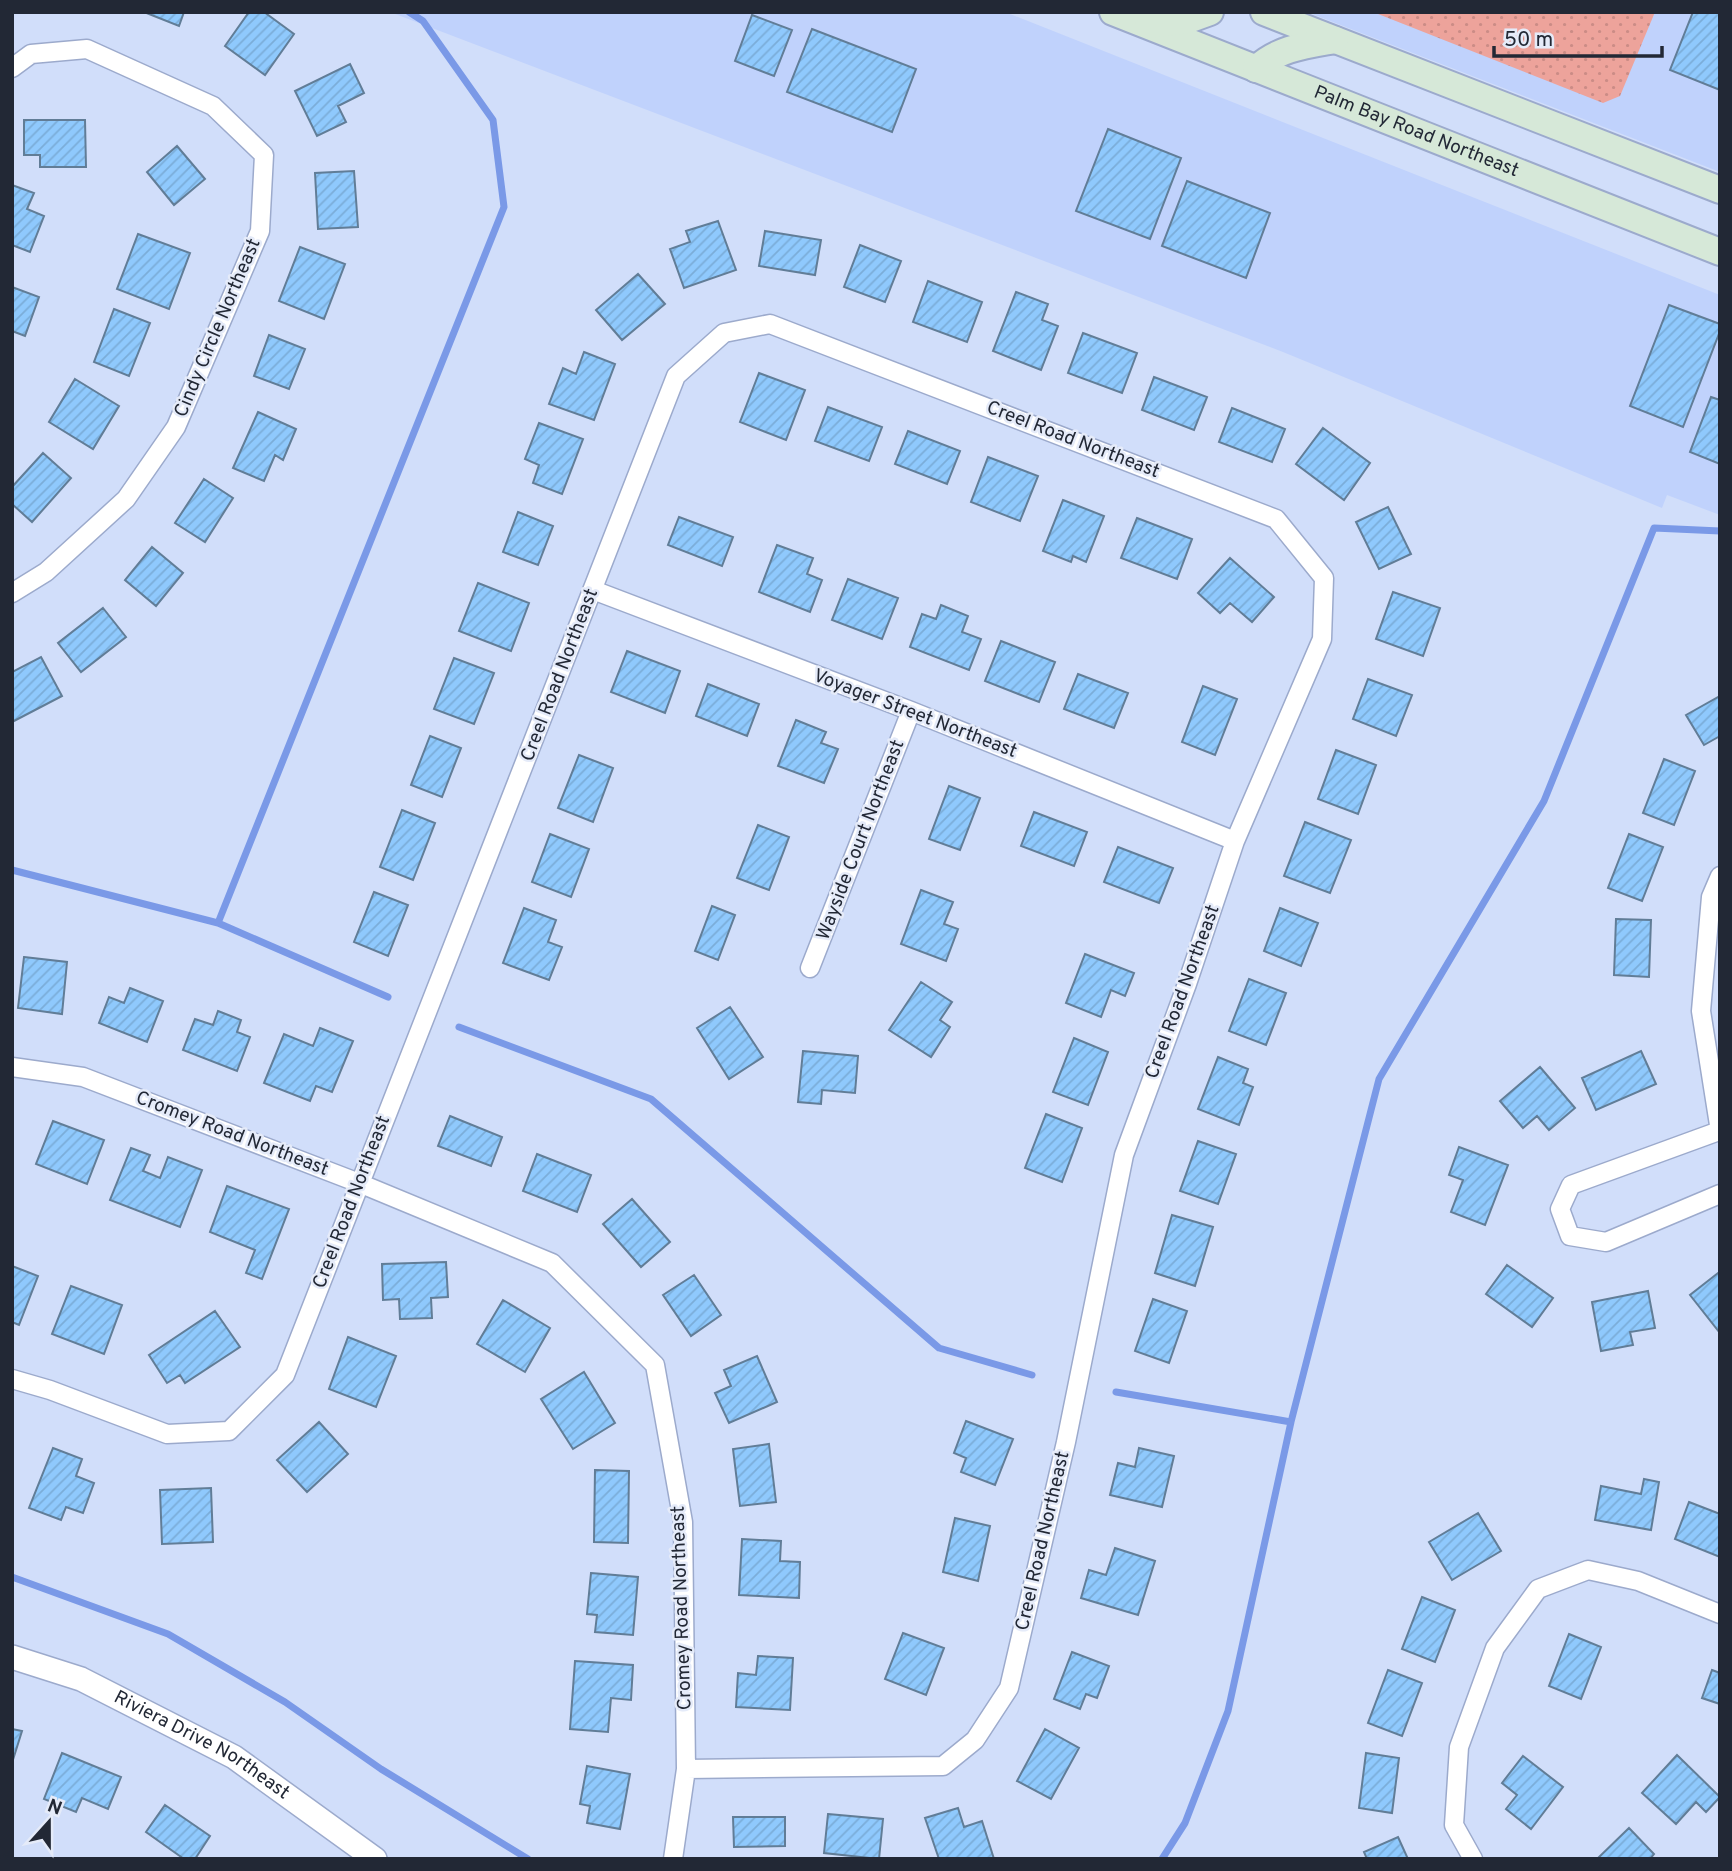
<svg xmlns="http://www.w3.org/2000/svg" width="1732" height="1871" font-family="Overpass,sans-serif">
<defs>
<pattern id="grass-dots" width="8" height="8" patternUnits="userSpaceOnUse" patternTransform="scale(1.75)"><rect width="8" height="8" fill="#eda39b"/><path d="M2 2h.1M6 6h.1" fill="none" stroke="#cb8c86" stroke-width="1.8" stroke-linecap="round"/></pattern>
<pattern id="building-hatch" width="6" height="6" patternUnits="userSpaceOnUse" patternTransform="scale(1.75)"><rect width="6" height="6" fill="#8fc9fd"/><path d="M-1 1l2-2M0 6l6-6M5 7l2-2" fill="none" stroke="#7badd9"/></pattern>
</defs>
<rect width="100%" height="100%" fill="#d1defa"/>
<path fill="#c0d2fc" d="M 390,12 L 1005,12 L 1720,295 L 1720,515 L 1667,495 L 1662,508 L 1283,352 Z
M 1307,12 L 1720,12 L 1720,172 Z"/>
<path fill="url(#grass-dots)" d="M 1373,12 L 1655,12 L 1620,96 L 1603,103 Z"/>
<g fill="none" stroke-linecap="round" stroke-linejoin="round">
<path stroke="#7a99e7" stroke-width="7" d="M 12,870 L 218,923 L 388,997
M 218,923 L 504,207 L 493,120 L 423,21 L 409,12
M 459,1027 L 651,1099 L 939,1348 L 1032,1375
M 1116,1392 L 1291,1422
M 12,1577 L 168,1634 L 285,1702 L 381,1769 L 528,1859
M 1162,1859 L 1185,1823 L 1228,1711 L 1291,1422 L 1379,1079 L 1544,801 L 1654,528 L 1720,531"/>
</g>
<path fill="url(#building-hatch)" stroke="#617d97" stroke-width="2" d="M 144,12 L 184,12 L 179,26 Z
M 249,12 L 264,12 L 294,34 L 265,75 L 225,46 Z
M 1693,12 L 1720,12 L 1720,90 L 1670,70 Z
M 752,15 L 792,30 L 774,76 L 735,61 Z
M 812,29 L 916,69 L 892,132 L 787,92 Z
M 350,64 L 364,93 L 338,106 L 346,122 L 317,136 L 295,91 Z
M 24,120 L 85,120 L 86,167 L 40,167 L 40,155 L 24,155 Z
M 1108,129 L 1181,158 L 1150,239 L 1076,211 Z
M 177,146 L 205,179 L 174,205 L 147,172 Z
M 354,171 L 358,227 L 318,229 L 315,173 Z
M 1187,181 L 1270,213 L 1246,278 L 1162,246 Z
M 12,185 L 34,193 L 27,209 L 44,216 L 30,252 L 12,245 Z
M 718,221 L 736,270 L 684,288 L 670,249 L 690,242 L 686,231 Z
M 765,231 L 821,240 L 815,275 L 759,266 Z
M 138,234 L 190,253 L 169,309 L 117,289 Z
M 860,245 L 901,261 L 885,302 L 844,287 Z
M 300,247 L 345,264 L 324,319 L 279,301 Z
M 638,274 L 665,304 L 622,340 L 596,310 Z
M 928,281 L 982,302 L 967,342 L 913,322 Z
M 12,287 L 39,297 L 25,336 L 12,331 Z
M 1016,292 L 1048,304 L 1042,320 L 1058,326 L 1041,370 L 993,351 Z
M 1669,305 L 1720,324 L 1720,331 L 1683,427 L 1630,406 Z
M 114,309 L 150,323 L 129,376 L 94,362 Z
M 1083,333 L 1137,353 L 1122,393 L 1068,373 Z
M 269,335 L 305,349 L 289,389 L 254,376 Z
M 584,352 L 615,364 L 594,420 L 549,404 L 563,368 L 576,374 Z
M 759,373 L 805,390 L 786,440 L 740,422 Z
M 1154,377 L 1207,397 L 1194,430 L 1142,410 Z
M 75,379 L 119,406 L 93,449 L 49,422 Z
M 1711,397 L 1720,400 L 1720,464 L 1690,452 Z
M 828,407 L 882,427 L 869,461 L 815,441 Z
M 1232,408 L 1285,429 L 1272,462 L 1219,442 Z
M 258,412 L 296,429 L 283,460 L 275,455 L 264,481 L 233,468 Z
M 539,423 L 583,439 L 562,494 L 533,483 L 539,465 L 525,459 Z
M 1323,428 L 1370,463 L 1344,500 L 1296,464 Z
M 908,431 L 960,451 L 947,484 L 895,464 Z
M 43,453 L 71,478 L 32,522 L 12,504 L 12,487 Z
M 988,457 L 1038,476 L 1020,521 L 971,502 Z
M 204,479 L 233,498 L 205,542 L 175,523 Z
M 1063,500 L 1104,516 L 1086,562 L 1073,556 L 1071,562 L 1043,551 Z
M 1388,507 L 1411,554 L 1379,569 L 1356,522 Z
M 518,512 L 553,526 L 538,565 L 503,552 Z
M 679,517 L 733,537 L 722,566 L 668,545 Z
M 1137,518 L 1192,539 L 1177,579 L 1121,558 Z
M 777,545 L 813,558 L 807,574 L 822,580 L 810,612 L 759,592 Z
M 152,547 L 183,573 L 156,606 L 125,580 Z
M 1230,558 L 1274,597 L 1252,622 L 1230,603 L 1220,613 L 1198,593 Z
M 848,579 L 898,598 L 882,639 L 832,620 Z
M 478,583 L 529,603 L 511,651 L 459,631 Z
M 1393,592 L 1440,608 L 1423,656 L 1376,639 Z
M 941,605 L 968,616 L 962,632 L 981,639 L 969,670 L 910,647 L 922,614 L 936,619 Z
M 103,608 L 126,637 L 81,672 L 58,643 Z
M 1001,641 L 1055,662 L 1039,702 L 985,681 Z
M 627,651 L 680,671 L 665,713 L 611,692 Z
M 41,657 L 62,696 L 12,722 L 12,672 Z
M 454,658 L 494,673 L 474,724 L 434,709 Z
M 1078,674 L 1128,693 L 1114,728 L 1064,709 Z
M 1368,679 L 1412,695 L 1396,736 L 1353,719 Z
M 708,684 L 759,704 L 747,736 L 696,716 Z
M 1203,686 L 1237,699 L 1215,755 L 1182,742 Z
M 1720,696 L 1720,736 L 1704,745 L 1686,715 Z
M 796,720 L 826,732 L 821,743 L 838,749 L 824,783 L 778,766 Z
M 430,736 L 461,748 L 442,797 L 411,785 Z
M 1336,750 L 1376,765 L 1358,814 L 1318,799 Z
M 579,755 L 613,768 L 593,822 L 558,808 Z
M 1664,759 L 1695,771 L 1674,825 L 1643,813 Z
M 949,786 L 980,798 L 960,850 L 929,839 Z
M 402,810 L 435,823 L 413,880 L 380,867 Z
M 1034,812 L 1087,832 L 1074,866 L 1021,846 Z
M 1305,822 L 1351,840 L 1330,893 L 1284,876 Z
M 758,825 L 789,837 L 769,890 L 737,878 Z
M 550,834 L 589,849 L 571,897 L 532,882 Z
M 1629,834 L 1663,847 L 1642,901 L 1608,888 Z
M 1118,847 L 1173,868 L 1159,903 L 1104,882 Z
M 921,890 L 953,902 L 944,924 L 958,929 L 946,961 L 901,944 Z
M 374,892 L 408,905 L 388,956 L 354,942 Z
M 712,906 L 735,915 L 718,960 L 695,951 Z
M 524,908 L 556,920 L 548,942 L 562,947 L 549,980 L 503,963 Z
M 1280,908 L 1318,923 L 1301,966 L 1264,951 Z
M 1616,919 L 1651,920 L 1649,977 L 1614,975 Z
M 1085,954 L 1134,973 L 1125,996 L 1111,990 L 1101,1017 L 1066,1003 Z
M 24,957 L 67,962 L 62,1014 L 18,1008 Z
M 1249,979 L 1286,993 L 1266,1045 L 1229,1031 Z
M 921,982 L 952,1002 L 940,1020 L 950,1027 L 931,1057 L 889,1030 Z
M 130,988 L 163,1001 L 147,1042 L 99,1023 L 109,997 L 124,1003 Z
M 730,1007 L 763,1057 L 729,1079 L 697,1028 Z
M 218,1011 L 241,1020 L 237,1032 L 250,1037 L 237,1071 L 183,1050 L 195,1019 L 213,1025 Z
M 320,1028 L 353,1041 L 332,1092 L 316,1086 L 310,1101 L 264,1083 L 284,1034 L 313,1046 Z
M 1074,1038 L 1108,1052 L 1088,1105 L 1053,1092 Z
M 803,1051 L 858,1056 L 855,1093 L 822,1090 L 821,1104 L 798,1102 Z
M 1641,1051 L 1656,1084 L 1596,1110 L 1582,1078 Z
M 1218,1057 L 1248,1069 L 1243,1083 L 1253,1087 L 1239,1125 L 1198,1109 Z
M 1540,1067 L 1575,1108 L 1549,1130 L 1537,1116 L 1523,1128 L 1500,1101 Z
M 1046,1114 L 1082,1128 L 1062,1182 L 1025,1168 Z
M 450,1116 L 502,1137 L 491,1166 L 438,1146 Z
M 53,1121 L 104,1140 L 87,1184 L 36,1164 Z
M 1198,1141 L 1236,1154 L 1218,1204 L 1180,1191 Z
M 1459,1147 L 1508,1165 L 1485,1225 L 1451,1212 L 1463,1180 L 1449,1175 Z
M 131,1148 L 150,1155 L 143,1171 L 160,1178 L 168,1157 L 202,1170 L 180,1227 L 110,1200 Z
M 537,1154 L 591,1175 L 577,1212 L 523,1191 Z
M 227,1186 L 289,1209 L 262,1279 L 246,1273 L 255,1250 L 210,1232 Z
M 632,1199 L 670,1242 L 641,1267 L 603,1224 Z
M 1172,1215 L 1213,1227 L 1195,1286 L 1155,1273 Z
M 446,1262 L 448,1297 L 431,1298 L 432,1318 L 400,1319 L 399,1299 L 383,1300 L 382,1264 Z
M 1507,1265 L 1553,1298 L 1532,1327 L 1486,1294 Z
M 12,1266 L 38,1276 L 19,1325 L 12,1322 Z
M 1718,1273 L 1720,1275 L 1720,1333 L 1690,1295 Z
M 694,1275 L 721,1315 L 691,1336 L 663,1295 Z
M 71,1286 L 122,1305 L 104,1354 L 52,1334 Z
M 1648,1291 L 1655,1328 L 1630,1332 L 1633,1345 L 1601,1351 L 1592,1302 Z
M 1153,1299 L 1187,1311 L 1169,1363 L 1135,1351 Z
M 503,1300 L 550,1328 L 525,1372 L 477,1344 Z
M 215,1311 L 240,1347 L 185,1383 L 180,1375 L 167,1383 L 149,1355 Z
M 348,1337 L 396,1356 L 376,1407 L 329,1389 Z
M 757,1356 L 777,1402 L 729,1423 L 715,1393 L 731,1386 L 724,1370 Z
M 584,1372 L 615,1423 L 573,1449 L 541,1399 Z
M 966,1421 L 1013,1439 L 995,1485 L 961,1472 L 966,1458 L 954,1453 Z
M 319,1422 L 348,1454 L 307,1492 L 277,1460 Z
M 769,1444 L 776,1502 L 740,1506 L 733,1449 Z
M 53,1448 L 82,1459 L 76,1476 L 94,1483 L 83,1513 L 66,1507 L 61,1520 L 29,1508 Z
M 1139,1448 L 1174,1456 L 1162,1507 L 1110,1495 L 1118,1463 L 1135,1467 Z
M 595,1470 L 629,1471 L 628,1543 L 594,1542 Z
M 1644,1479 L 1659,1482 L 1651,1530 L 1595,1520 L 1601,1486 L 1641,1494 Z
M 211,1488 L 213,1542 L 162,1544 L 160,1490 Z
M 1689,1502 L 1720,1514 L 1720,1557 L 1675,1539 Z
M 1478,1513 L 1501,1551 L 1452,1580 L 1429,1542 Z
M 955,1518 L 990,1526 L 978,1581 L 943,1572 Z
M 742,1539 L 781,1541 L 780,1561 L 800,1562 L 799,1598 L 739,1595 Z
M 1115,1548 L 1155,1561 L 1138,1615 L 1081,1598 L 1089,1570 L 1106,1575 Z
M 591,1573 L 638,1577 L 633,1635 L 595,1632 L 597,1615 L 587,1614 Z
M 1422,1597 L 1455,1610 L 1435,1662 L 1402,1649 Z
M 903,1633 L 944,1648 L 926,1695 L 885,1679 Z
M 1569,1634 L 1601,1647 L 1581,1699 L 1549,1686 Z
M 1072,1652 L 1109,1666 L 1097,1698 L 1086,1694 L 1080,1709 L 1054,1699 Z
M 758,1656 L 793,1658 L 790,1710 L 736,1707 L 738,1673 L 756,1675 Z
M 575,1661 L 633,1665 L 631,1700 L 611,1698 L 608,1732 L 570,1729 Z
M 1388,1670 L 1422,1683 L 1402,1736 L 1368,1723 Z
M 1712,1670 L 1720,1673 L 1720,1704 L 1702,1698 Z
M 12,1729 L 22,1731 L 12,1763 Z
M 1045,1729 L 1079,1748 L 1051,1799 L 1017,1781 Z
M 62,1753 L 121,1777 L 108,1809 L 82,1798 L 76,1812 L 44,1799 Z
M 1366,1753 L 1399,1758 L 1392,1813 L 1359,1808 Z
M 1677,1755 L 1720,1797 L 1706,1812 L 1696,1802 L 1676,1824 L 1642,1793 Z
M 1523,1756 L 1563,1787 L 1531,1829 L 1506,1809 L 1517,1795 L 1502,1783 Z
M 587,1766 L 630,1774 L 620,1829 L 587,1823 L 590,1806 L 580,1804 Z
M 165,1805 L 210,1836 L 195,1859 L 184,1859 L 146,1832 Z
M 958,1808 L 964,1827 L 982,1821 L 994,1859 L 939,1859 L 925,1818 Z
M 828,1814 L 883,1819 L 879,1859 L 824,1853 Z
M 733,1817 L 785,1817 L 785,1846 L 734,1847 Z
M 1629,1828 L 1654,1854 L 1650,1859 L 1597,1859 Z
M 1398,1837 L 1408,1859 L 1367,1859 L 1364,1852 Z"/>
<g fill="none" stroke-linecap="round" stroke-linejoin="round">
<g stroke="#9caacc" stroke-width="21">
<path id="minor" d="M 12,68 L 31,54 L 87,49 L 213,106 L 264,155 L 260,231 L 176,427 L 126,499 L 46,572 L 12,593
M 593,590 L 911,711 L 1235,841
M 1720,876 L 1711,897 L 1701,1011 L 1720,1131
M 810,968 L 911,711
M 12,1067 L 83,1077 L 359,1183 L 552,1263 L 655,1365 L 683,1522 L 686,1769 L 673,1859
M 1719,1131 L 1571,1185 L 1560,1209 L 1570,1236 L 1606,1242 L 1720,1194
M 12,1379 L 50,1390 L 167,1434 L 229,1431 L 285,1375 L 676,376 L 724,333 L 770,324 L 1276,519 L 1324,578 L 1322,639 L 1235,841 L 1187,984 L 1124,1155 L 1066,1442 L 1009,1688 L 975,1740 L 943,1766 L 686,1769
M 1473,1859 L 1454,1825 L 1459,1747 L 1495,1648 L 1538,1589 L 1588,1570 L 1638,1581 L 1720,1614"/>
</g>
<g stroke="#9caacc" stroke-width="26">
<g id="tertiary">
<path id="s1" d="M 12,1657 L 81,1679 L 234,1757 L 375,1859"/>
</g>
</g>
<g stroke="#9caacc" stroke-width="30">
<g id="secondary">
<path id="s2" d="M 1113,12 L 1720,252"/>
<path d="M 1264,12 L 1720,190"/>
<path d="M 1148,25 L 1188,20 L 1210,12"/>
<path d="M 1256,69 C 1278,48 1307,45 1335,40"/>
</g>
</g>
<use href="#minor" stroke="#fff" stroke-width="18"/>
<use href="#tertiary" stroke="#fff" stroke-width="23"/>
<use href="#secondary" stroke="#d6e8d8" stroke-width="26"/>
</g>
<g text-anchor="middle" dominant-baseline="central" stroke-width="5" stroke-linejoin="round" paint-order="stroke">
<g font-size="19" fill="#222835" stroke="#e5ebf9">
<text stroke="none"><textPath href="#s2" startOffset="326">Palm Bay Road Northeast</textPath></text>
<text transform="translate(218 328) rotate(-67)">Cindy Circle Northeast</text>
<text transform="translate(1073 440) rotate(21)">Creel Road Northeast</text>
<text transform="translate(560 675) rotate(-69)">Creel Road Northeast</text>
<text transform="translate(915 714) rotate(21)">Voyager Street Northeast</text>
<text transform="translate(861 840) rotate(-69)">Wayside Court Northeast</text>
<text transform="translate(1183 992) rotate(-70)">Creel Road Northeast</text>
<text transform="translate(232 1134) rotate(21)">Cromey Road Northeast</text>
<text transform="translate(352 1202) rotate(-69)">Creel Road Northeast</text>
<text transform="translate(1043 1541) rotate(-77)">Creel Road Northeast</text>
<text transform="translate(682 1608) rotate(-92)">Cromey Road Northeast</text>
<text stroke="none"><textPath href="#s1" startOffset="210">Riviera Drive Northeast</textPath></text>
</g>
</g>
<rect width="1732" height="1871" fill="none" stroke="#222835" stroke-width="28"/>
<g transform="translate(49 1822) rotate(21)" stroke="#e5ebf9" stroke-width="5" paint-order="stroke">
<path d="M0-5L12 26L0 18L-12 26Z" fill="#222835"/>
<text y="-10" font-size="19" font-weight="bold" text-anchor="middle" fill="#222835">N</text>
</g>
<path d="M1494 46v10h168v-10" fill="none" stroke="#222835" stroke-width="3.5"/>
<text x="1504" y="46" font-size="21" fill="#222835" stroke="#e5ebf9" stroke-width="5" paint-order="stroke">50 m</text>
</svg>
